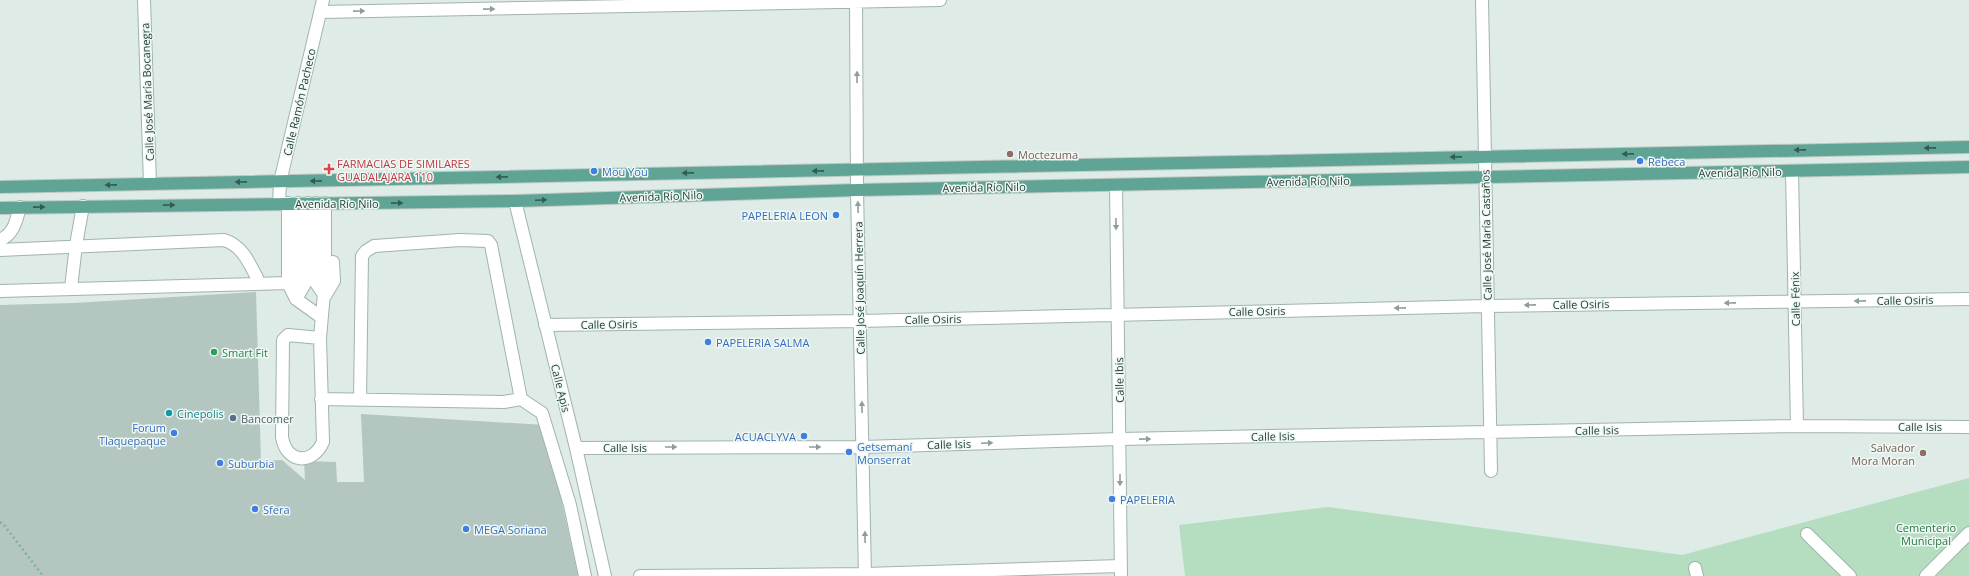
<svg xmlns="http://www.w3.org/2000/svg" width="1969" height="576" font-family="'Open Sans',sans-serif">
<rect width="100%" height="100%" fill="#deebe6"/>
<path fill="#b5dec1" d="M 1969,478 L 1969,576 L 1185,576 L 1179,525 L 1328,507 L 1682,555 Z"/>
<path fill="#b3c6bf" d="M 256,292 L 261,461 L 282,460 L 305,480 L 304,461 L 336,462 L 337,482 L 364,482 L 361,414 L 545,425 L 578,576 L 0,576 L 0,305 L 74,303 Z"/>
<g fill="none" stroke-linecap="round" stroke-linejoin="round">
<g stroke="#a1b3ad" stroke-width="14">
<path id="minor" d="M 144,0 L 150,184
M 856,0 L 857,190 L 865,576
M 1482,0 L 1491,471
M 320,12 L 940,0
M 1792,171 L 1797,426
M 1116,185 L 1121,576
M 515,201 L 576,448 L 605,576
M 288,203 L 288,283 L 296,299 L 321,317
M 316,203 L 315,253 L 316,283 L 325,296 L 334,281 L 333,262
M 279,204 L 280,182 L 323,0
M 0,240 C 14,234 16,221 20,207
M 0,250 L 224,240 C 244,246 251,267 260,284
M 71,288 L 76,245 L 83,206
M 0,291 L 288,283
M 296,291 L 298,203
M 296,299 L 306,282 L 308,203
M 545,325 L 860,321 L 1487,306 L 1969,299
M 320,338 L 288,335 L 283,340 L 282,437 C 286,463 312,466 323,442 L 320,338 L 325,282 L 325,203
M 321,399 L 504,402 L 521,399 L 491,245 L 488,241 L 460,240 L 374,246 L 366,251 L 362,256 L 360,400
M 521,399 L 542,413 L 570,505 L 585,576
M 576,448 L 863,447 L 1120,439 L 1797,426 L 1969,427
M 1807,534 L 1850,576
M 1695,568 L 1697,576
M 640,576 L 865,574 L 1120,566
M 1926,576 L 1969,533"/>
</g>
<g stroke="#c0c8c6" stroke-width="14">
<path id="major" d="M 0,187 L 1969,147
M 0,208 L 515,201 L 857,190 L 1969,167"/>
</g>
<path stroke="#7cb1a1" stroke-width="2.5" stroke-dasharray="2 3" stroke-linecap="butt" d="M 0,522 L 4,525 L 43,576"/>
<use href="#minor" stroke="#fff" stroke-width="12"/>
<use href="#major" stroke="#5fa494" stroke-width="12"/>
</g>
<defs><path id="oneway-solid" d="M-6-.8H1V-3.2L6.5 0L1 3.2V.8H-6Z"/></defs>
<g fill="#8e9e9a">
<use href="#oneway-solid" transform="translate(489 9) rotate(-1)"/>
<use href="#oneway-solid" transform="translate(359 11) rotate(-1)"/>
<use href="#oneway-solid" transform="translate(857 77) rotate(-90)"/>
<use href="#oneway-solid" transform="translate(858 207) rotate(-91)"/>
<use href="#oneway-solid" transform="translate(1116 224) rotate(89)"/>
<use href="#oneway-solid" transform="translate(1860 301) rotate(179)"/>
<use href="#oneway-solid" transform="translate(1730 303) rotate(179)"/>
<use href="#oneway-solid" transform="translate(1530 305) rotate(179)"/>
<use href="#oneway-solid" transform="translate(1400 308) rotate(179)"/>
<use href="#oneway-solid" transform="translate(862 407) rotate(-91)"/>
<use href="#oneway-solid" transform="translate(1145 439) rotate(-1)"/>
<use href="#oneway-solid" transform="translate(987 443) rotate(-2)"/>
<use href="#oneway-solid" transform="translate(671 447)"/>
<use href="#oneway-solid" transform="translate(815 447)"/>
<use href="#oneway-solid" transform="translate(1120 480) rotate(90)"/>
<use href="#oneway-solid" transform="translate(865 537) rotate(-91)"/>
</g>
<g fill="#325b52">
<use href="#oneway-solid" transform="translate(1930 148) rotate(179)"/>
<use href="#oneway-solid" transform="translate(1800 150) rotate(179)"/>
<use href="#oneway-solid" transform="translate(1628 154) rotate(179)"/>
<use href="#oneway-solid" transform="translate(1456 157) rotate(179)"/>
<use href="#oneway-solid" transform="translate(818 171) rotate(179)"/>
<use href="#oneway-solid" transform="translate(688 173) rotate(179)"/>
<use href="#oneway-solid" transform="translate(502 177) rotate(179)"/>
<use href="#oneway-solid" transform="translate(316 181) rotate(179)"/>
<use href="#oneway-solid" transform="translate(241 182) rotate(179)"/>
<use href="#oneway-solid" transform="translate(111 185) rotate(179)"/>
<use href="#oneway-solid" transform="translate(541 200) rotate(-2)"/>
<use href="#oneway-solid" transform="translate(397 203) rotate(-1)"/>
<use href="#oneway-solid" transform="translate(169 205) rotate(-1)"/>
<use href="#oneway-solid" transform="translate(39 207) rotate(-1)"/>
</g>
<g fill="#8d6e63" stroke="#eff8f3" stroke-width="1.5">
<circle cx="1010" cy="154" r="4"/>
<circle cx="1923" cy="453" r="4"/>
</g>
<g fill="#3f7fe0" stroke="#eff8f3" stroke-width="1.5">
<circle cx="1640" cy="161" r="4"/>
<circle cx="594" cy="171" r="4"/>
<circle cx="836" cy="215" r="4"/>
<circle cx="708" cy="342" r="4"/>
<circle cx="174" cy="433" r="4"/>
<circle cx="804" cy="436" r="4"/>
<circle cx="849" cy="452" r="4"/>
<circle cx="220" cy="463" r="4"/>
<circle cx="1112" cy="499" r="4"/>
<circle cx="255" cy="509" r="4"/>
<circle cx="466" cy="529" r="4"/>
</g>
<path fill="#e0444e" stroke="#eff8f3" stroke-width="1.5" d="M327 163h4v4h4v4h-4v4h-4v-4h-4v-4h4z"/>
<circle fill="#2e9e5b" stroke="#eff8f3" stroke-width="1.5" cx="214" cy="352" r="4"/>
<circle fill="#0f9aa8" stroke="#eff8f3" stroke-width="1.5" cx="169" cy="413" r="4"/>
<circle fill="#5c6f8a" stroke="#eff8f3" stroke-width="1.5" cx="233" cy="418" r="4"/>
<g text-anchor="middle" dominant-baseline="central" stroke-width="3" stroke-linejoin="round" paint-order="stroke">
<g font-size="11" fill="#1e3c35" stroke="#eff8f3">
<text transform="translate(147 92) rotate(-92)">Calle José María Bocanegra</text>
<text transform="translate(299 102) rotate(-77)">Calle Ramón Pacheco</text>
<text transform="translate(1740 172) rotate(-1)">Avenida Río Nilo</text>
<text transform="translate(1308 181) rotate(-1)">Avenida Río Nilo</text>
<text transform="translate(984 187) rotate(-1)">Avenida Río Nilo</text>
<text transform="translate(661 196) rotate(-2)">Avenida Río Nilo</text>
<text x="337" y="203">Avenida Río Nilo</text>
<text transform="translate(1486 235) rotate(-91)">Calle José María Castaños</text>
<text transform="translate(859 288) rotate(-91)">Calle José Joaquín Herrera</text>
<text transform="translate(1795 299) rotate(-91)">Calle Fénix</text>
<text transform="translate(1905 300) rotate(-1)">Calle Osiris</text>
<text transform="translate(1581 304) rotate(-1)">Calle Osiris</text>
<text transform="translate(1257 311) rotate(-1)">Calle Osiris</text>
<text transform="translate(933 319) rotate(-1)">Calle Osiris</text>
<text transform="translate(609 324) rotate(-1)">Calle Osiris</text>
<text transform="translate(1119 380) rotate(-91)">Calle Ibis</text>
<text transform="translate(561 388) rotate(76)">Calle Apis</text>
<text x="1920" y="426">Calle Isis</text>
<text transform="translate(1597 430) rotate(-1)">Calle Isis</text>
<text transform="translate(1273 436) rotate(-1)">Calle Isis</text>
<text transform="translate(949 444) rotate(-2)">Calle Isis</text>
<text x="625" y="447">Calle Isis</text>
</g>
<g font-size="11" fill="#785e54" stroke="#eff8f3" text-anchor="start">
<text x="1018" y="154">Moctezuma</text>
<text x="1915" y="447" text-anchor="end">Salvador<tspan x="1915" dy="13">Mora Moran</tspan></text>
</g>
<g font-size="11" fill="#366cbe" stroke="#eff8f3" text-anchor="start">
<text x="1648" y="161">Rebeca</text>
<text x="602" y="171">Mou You</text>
<text x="828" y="215" text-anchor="end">PAPELERIA LEON</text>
<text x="716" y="342">PAPELERIA SALMA</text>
<text x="166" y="427" text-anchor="end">Forum<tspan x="166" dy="13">Tlaquepaque</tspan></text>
<text x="796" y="436" text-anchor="end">ACUACLYVA</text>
<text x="857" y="446">Getsemaní<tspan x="857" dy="13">Monserrat</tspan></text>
<text x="228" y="463">Suburbia</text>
<text x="1120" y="499">PAPELERIA</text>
<text x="263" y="509">Sfera</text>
<text x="474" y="529">MEGA Soriana</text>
</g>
<g font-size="11" fill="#be3a42" stroke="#eff8f3" text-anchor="start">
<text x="337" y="163">FARMACIAS DE SIMILARES<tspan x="337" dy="13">GUADALAJARA 110</tspan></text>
</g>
<g font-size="11" fill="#27864d" stroke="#eff8f3" text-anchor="start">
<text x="222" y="352">Smart Fit</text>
</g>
<g font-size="11" fill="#0d838f" stroke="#eff8f3" text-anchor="start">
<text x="177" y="413">Cinepolis</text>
</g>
<g font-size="11" fill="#4e5e75" stroke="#eff8f3" text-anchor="start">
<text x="241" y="418">Bancomer</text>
</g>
<g font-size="11" fill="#267646" stroke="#eff8f3">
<text x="1926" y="527">Cementerio<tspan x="1926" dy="13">Municipal</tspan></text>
</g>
</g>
</svg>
